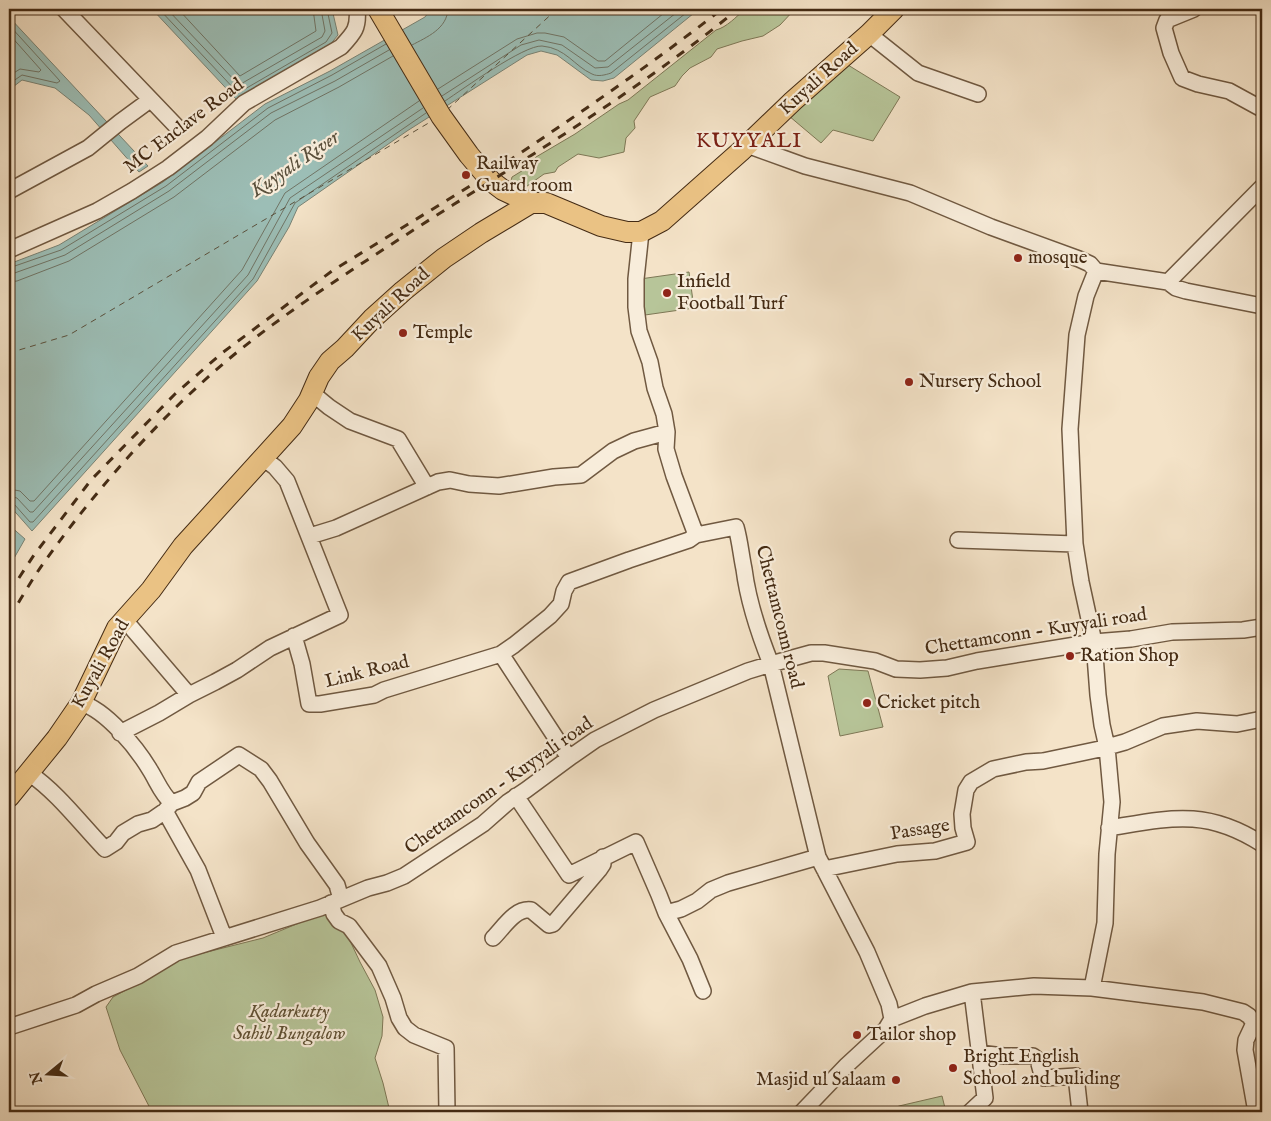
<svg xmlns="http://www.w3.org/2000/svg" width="1271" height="1121" font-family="'IM FELL English',serif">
<rect width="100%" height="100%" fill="#f4e3c8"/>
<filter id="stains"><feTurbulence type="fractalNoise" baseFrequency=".004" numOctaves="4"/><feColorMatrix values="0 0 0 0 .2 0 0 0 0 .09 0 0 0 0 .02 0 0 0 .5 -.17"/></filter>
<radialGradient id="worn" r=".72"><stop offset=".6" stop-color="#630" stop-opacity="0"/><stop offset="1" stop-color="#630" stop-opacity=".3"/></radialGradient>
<path fill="#b7c599" stroke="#7e7856" d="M 745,9 L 795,9 L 780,25 L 763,36 L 742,41 L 717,49 L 711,57 L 690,68 L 682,76 L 675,86 L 650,97 L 634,121 L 635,128 L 626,138 L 624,152 L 599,158 L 578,154 L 558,167 L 555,172 L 544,174 L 523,189 L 518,187 L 511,181 L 512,177 L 525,169 L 536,157 L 575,134 L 619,104 L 628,100 L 716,30 C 727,27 736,17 745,9 Z
M 848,65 L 900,97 L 873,141 L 833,130 L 821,143 L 789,116 Z
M 689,272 L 694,308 L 645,315 L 640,279 Z
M 839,669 L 868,671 L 883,727 L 840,736 L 828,676 Z
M 323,913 L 334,918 L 344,928 L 360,962 L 375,990 L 383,1017 L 382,1036 L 375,1058 L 383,1083 L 390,1112 L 152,1112 L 120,1050 L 106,1007 L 113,997 L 141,982 L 175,960 L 263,938 Z
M 942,1096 L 946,1112 L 891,1112 L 891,1110 L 899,1106 Z"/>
<path fill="#9cbeb6" stroke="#798375" d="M 152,9 L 332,9 L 338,35 L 329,46 L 237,100 Z
M 431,9 L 699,9 L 614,78 L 603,81 L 591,80 L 557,55 L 541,51 L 527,55 L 407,131 L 298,207 L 289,227 L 257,281 L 32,531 L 9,505 L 9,264 L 59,245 L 163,182 L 265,104 L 330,71 L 425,17 Z
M 9,17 L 148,166 L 139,172 L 89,115 L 55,88 L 22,80 L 9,90 Z
M 9,525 L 25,539 L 9,567 Z"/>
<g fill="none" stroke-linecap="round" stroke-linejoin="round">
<path stroke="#707465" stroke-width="1" d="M 159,9 L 238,93 L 326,42 L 332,33 L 327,9
M 167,9 L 239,85 L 322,37 L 325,31 L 321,9
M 178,9 L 240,76 L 316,31 L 313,9
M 9,25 L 60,81 L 57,83 L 22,75 L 9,84
M 9,34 L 41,70 L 39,72 L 20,69 L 9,76
M 412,45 C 427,37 447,29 448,9
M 438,89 L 517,39 L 537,33 L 545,33 L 564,37 L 598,61 L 605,61 L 669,9
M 442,96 L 521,45 L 539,40 L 562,45 L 595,68 L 608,67 L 681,9
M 445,101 C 463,89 524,45 542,46 C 566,48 574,66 592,74 C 598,77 605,75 611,73 L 691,9
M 9,268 L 61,250 L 166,186 L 268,108 L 332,75 L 386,44
M 9,275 L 65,255 L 169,191 L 271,113 L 335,81 L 389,50
M 9,282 L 17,281 L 69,261 L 174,197 L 275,120 L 339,87 L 393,56
M 9,489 L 20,491 L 30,501 L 34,501 L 242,270 L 285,193 L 419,101
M 9,496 L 17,498 L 30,512 L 33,512 L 248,275 L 290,198 L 423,108
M 9,502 L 14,504 L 30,522 L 33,522 L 253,279 L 295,203 L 426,113"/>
<path stroke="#5a503c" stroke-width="1" stroke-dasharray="6 5" stroke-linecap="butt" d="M 447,110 L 557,9
M 9,353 L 69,335 L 432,121"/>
<g stroke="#705941" stroke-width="18">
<path id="minor" d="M 64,9 L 178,128
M 1194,9 L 1167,20 L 1164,28 L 1171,53 L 1182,78 L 1198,84 L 1229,91 L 1262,109
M 869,34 L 918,73 L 978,94
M 747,145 L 805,166 L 910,193 L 991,227 L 1079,259 L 1090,264 L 1096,271 L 1086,296 L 1077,335 L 1070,429 L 1075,544 L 1081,582 L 1094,642 L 1098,695 L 1102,725 L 1107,747 L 1112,802 L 1107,854 L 1105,923 L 1092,988
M 9,191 L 88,148 L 120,122 L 150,100
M 641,232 L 636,279 L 636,307 L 639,331 L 650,362 L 655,388 L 664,414 L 667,432 L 666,449 L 674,476 L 696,535 L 736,527 C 740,541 741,555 744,569 C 748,601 759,634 771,664 L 818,857 L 867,952 L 889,1004 L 892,1019
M 9,250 L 97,211 L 132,191 L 168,168 L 207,138 L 244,103 L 341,47 C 354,33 359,28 357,9
M 1096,271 L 1168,282 L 1262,187
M 1168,282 L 1176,288 L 1186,291 L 1262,306
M 312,393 L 329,407 L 350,421 L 398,439 L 427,487
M 310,536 L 336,528 L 438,482 L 450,480 L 469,484 L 499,486 L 554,477 L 581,475 L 613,451 L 634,441 L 667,432
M 958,540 L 1075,544
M 294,636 L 302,664 L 309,704 L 320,704 L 374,695 L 384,690 L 501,654 L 569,758
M 501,654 L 514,645 L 550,616 L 561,604 L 564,591 L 569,582 L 629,560 L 689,540 L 696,535
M 189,695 L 215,682 L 237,670 L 270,648 L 340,615 L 287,481 L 275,467 L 264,459
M 81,703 C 106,710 137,748 150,770 C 157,781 162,795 172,803
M 120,733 L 159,713 L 189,695 L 124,619
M 29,773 C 58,793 80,823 105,849 L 116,842 L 123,833 L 138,824 L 152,820 L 165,811 L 172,803 L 185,798 L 193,793 L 199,782 L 239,755 L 261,769 L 270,781 L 307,843 L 337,885 L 341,899
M 516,796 L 569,875 L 636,842 L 659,895 L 666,913 L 690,959 L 703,991
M 165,811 L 198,870 L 224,937
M 1109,828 C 1170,818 1206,808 1262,844
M 824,869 L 897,854 L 935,851 L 967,842 L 963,828 L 962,814 L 966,790 L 971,782 L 993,769 L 1026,762 L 1043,761 L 1100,749 L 1125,742 L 1163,726 L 1197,721 L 1237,724 L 1262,719
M 331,903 L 334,914 L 339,921 L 349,926 L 379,966 L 393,998 L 399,1018 L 405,1028 L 414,1035 L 446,1048 L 447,1112
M 666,913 L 681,909 L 697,901 L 711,890 L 728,883 L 818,857
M 493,938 C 504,927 515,908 531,910 L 549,925 L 553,924 L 599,870 L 603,864 L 603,857
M 9,1027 L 76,1005 L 96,994 L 138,976 L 176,953 L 320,908 L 368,888 L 387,883 L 404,876 L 483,824 L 508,802 L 526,790 L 572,756 L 595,740 L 654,710 L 748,671 L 771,664 L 811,653 L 824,653 L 875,661 L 896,669 L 920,670 L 947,668 L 977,661 L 1094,642 L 1131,639 L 1172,632 L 1243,630 L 1262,627
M 978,1053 L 1004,1056 L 1033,1056 L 1038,1060 L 1042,1075 L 1044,1078 L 1076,1076 L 1080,1112
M 802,1112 L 847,1065 L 886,1029 L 892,1019 L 925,1006 L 972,992 L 1034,986 L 1092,988 L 1203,1002 L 1243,1012 L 1249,1016 L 1254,1023 L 1246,1040 L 1245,1050 L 1256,1112
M 970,1112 L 985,1098 L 972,992"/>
</g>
<g stroke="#442b14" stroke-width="22">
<path id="major" d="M 378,9 L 441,116 L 469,155 L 491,181 L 503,190 L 531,203
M 9,797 L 57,738 L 81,703 L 117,628 L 151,590 L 183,546 L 292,426 L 309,400 L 319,377 L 330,361 L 345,348 L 372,319 L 403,291 L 444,258 L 481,233 L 531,203 L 546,203 L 601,226 L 627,232 L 641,232 L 662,221 L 741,151 L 793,101 L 869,34 L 894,9"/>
</g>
<use href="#minor" stroke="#f8eddb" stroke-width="15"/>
<use href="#major" stroke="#eac284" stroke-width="20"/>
<path stroke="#442b14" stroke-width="3" stroke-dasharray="9 9" stroke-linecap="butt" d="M 492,172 C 570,120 648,67 722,9
M 9,593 L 34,555 L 91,480 L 175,394 L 222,353 L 332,271 L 475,183
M 9,618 C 21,599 32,579 45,561 C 98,487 160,417 230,358 C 288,310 352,270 415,229 C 525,159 637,92 738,9"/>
</g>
<g fill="#8f2418" stroke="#f8eddb" stroke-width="2">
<circle cx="466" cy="175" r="5"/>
<circle cx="1018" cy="258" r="5"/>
<circle cx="667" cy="293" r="5"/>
<circle cx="403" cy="333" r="5"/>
<circle cx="909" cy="382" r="5"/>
<circle cx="1070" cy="656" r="5"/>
<circle cx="867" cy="703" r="5"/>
<circle cx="857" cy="1035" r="5"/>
<circle cx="953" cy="1068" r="5"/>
<circle cx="896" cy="1080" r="5"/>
</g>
<g text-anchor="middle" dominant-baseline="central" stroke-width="4.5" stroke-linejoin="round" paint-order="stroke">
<g font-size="19" fill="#442b14" stroke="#f8eddb">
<text transform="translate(819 79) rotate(-42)">Kuyali Road</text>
<text transform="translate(184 126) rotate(-37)">MC Enclave Road</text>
<text transform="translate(391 305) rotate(-43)">Kuyali Road</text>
<text transform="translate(779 617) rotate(76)">Chettamconn road</text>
<text transform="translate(1036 632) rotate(-9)">Chettamconn - Kuyyali road</text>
<text transform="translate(101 664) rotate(-61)">Kuyali Road</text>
<text transform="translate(367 672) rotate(-14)">Link Road</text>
<text transform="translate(499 786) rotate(-35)">Chettamconn - Kuyyali road</text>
<text transform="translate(920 830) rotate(-9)">Passage</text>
</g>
<g font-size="19" fill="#442b14" stroke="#f8eddb" text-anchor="start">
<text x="476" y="164">Railway<tspan x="476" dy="22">Guard room</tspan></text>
<text x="1028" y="258">mosque</text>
<text x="677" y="282">Infield<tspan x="677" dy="22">Football Turf</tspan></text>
<text x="413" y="333">Temple</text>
<text x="919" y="382">Nursery School</text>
<text x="1080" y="656">Ration Shop</text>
<text x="877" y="703">Cricket pitch</text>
<text x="867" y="1035">Tailor shop</text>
<text x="963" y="1057">Bright English<tspan x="963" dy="22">School 2nd buliding</tspan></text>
<text x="886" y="1080" text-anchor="end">Masjid ul Salaam</text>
</g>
<g font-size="19" font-style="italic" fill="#615235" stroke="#f8eddb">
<text x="289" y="1012">Kadarkutty<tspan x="289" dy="22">Sahib Bungalow</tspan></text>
</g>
<g font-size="20" font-style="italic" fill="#5a503c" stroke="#f8eddb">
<text transform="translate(295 164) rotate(-34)">Kuyyali River</text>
</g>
<g font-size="21" letter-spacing="1" fill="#7a1f14" stroke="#f8eddb">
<text x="749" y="141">KUYYALI</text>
</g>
</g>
<rect width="1271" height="1121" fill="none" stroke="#f4e3c8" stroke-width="30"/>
<rect x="10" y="10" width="1251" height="1101" fill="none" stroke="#442b14" stroke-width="2.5"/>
<rect x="15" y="15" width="1241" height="1091" fill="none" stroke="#442b14"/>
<g transform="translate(48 1074) rotate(252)" stroke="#f8eddb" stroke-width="4" paint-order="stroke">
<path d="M0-4L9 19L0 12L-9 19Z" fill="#442b14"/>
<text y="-8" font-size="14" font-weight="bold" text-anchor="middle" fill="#442b14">N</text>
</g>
<rect width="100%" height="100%" filter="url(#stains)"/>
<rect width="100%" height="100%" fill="url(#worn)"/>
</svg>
